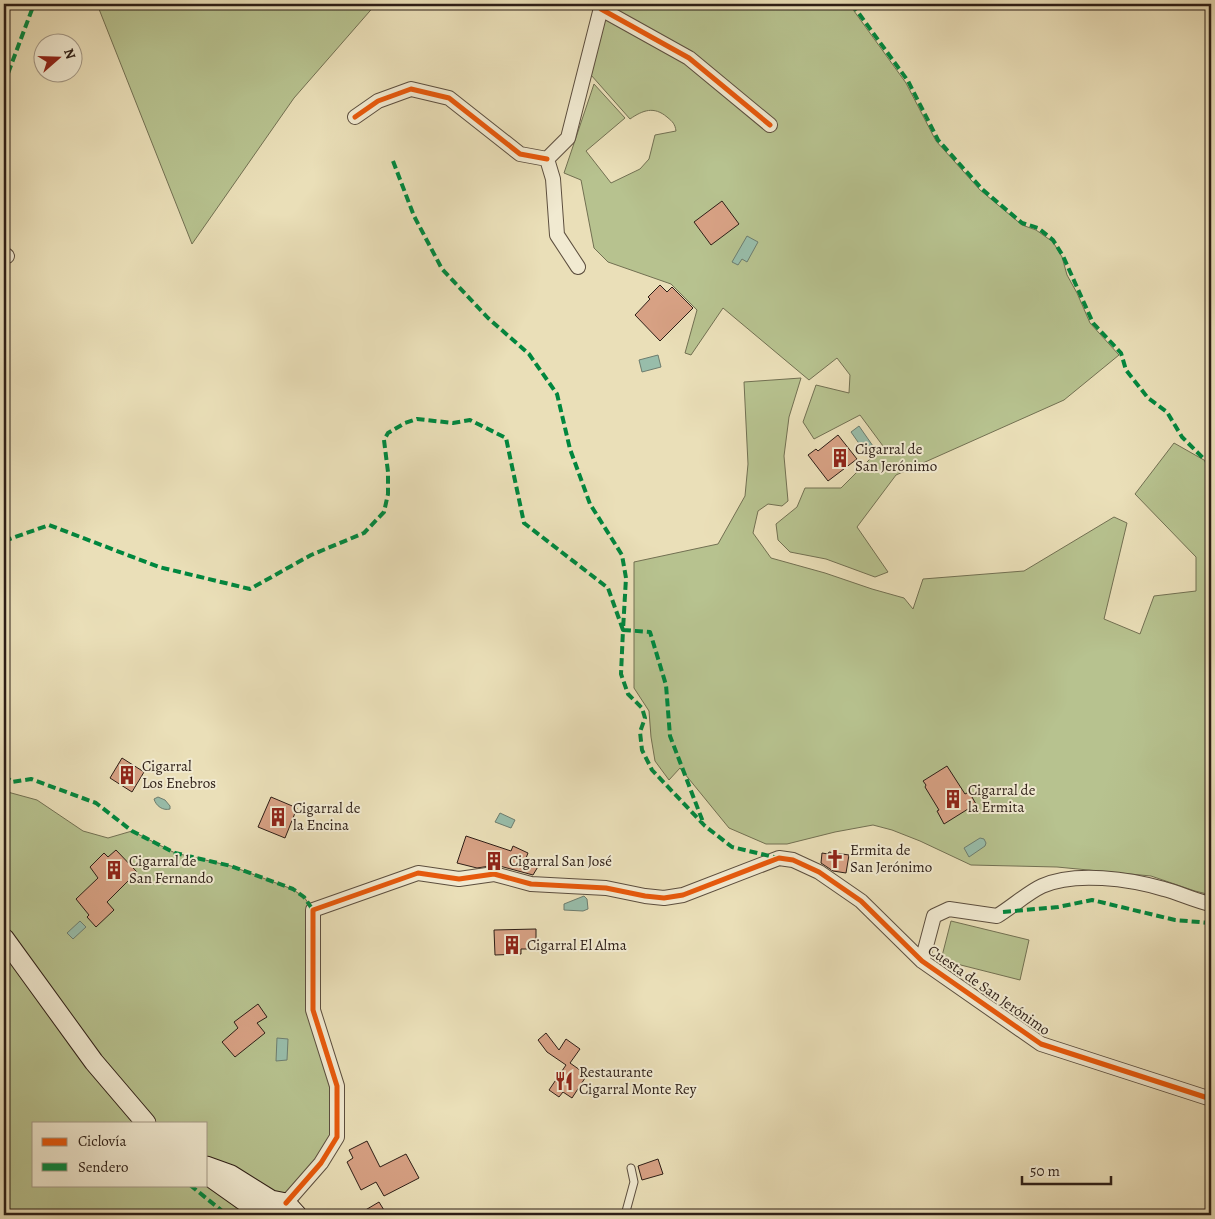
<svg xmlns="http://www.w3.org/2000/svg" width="1215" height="1219" font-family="Alegreya,serif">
<rect width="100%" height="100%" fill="#eadfb8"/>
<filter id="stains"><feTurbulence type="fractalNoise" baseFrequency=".004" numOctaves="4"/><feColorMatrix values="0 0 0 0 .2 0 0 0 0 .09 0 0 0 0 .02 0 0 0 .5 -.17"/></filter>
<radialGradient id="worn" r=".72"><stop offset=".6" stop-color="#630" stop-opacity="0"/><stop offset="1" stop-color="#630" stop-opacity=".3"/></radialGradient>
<path fill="#b7c28f" stroke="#727052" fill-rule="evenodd" d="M 97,4 L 376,4 L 294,98 L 192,244 Z
M 608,4 L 849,4 L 906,83 L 936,141 L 980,190 L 1022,225 L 1036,230 L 1053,242 L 1062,257 L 1067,275 L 1077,293 L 1090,323 L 1119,355 L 1064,400 L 896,475 L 857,527 L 888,572 L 875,577 L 826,559 L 790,552 L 778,540 L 776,524 L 797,507 L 805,488 L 841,488 L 883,446 L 860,415 L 814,439 L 803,422 L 816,385 L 849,393 L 850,375 L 837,358 L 809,380 L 723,308 L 691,355 L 685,353 L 697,310 L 671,284 L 608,262 L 594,248 L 581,180 L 564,173 L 594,84 L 625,118 L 586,151 L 611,183 L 640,169 L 649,159 L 655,135 L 676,131 C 675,124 673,122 667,117 C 654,106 643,110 630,119 L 591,75 Z
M 801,378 L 789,417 L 784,456 L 788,501 L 782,506 L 768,504 L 758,511 L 753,533 L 771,558 L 825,573 L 872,589 L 904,598 L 913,609 L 923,579 L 1024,571 L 1114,517 L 1127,523 L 1104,619 L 1140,634 L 1154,596 L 1196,591 L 1196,557 L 1135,494 L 1174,443 L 1211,464 L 1211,895 L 1195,891 L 1151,876 L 1057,867 L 971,865 L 920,841 L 892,830 L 873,825 L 835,832 L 787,844 L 766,844 L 729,828 L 680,768 L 669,780 L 655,761 L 651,737 L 649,711 L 634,688 L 634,562 L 718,544 L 745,496 L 748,464 L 744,382 Z
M 4,791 L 37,800 L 83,831 L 108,838 L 132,831 L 175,853 L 231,866 L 292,889 L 304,897 L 313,910 L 313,1010 L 337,1086 L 337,1137 L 286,1203 L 290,1215 L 4,1215 ZM 34,1123 L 206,1123 L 206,1185 L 34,1185 Z
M 951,921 L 1029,940 L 1020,980 L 941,960 Z"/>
<path fill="#98bdaa" stroke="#6d7d6f" d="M 747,236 L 758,242 L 747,262 L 742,259 L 738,265 L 732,262 Z
M 658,355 L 661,367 L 642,372 L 639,360 Z
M 859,426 L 873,446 L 865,452 L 851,432 Z
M 158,797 L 165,800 L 170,806 L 170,809 C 163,811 156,806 154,799 Z
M 500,813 L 515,820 L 511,828 L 495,822 Z
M 980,838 L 984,839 L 986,843 L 985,846 L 969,857 L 964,848 Z
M 584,896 L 587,899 L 588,909 L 583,911 L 564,910 L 564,904 Z
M 80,921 L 86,927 L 73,939 L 67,933 Z
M 277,1038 L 288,1039 L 287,1060 L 276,1061 Z"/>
<path fill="#d7a184" stroke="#2d1e16" d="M 722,201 L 739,224 L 711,245 L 694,222 Z
M 660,285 L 667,292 L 672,287 L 693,308 L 660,341 L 635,315 L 650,299 L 648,297 Z
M 838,435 L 857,459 L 828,481 L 808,455 L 816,449 L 818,451 Z
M 122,758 L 144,772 L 132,792 L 110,778 Z
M 947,766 L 965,794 L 969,792 L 976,804 L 944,824 L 937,811 L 939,810 L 925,787 L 926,785 L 923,781 Z
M 271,797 L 297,808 L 285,838 L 258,827 Z
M 466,836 L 511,851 L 513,846 L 528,853 L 526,858 L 539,865 L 533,875 L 496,865 L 477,868 L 457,863 Z
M 116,850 L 137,872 L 107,902 L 114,910 L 96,927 L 87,917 L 89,915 L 76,899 L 98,878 L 90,867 L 104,853 L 108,857 Z
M 829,852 L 849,855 L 846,873 L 833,871 L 821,863 L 822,853 L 828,854 Z
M 536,929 L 536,940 L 529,940 L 529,949 L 521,949 L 521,954 L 495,955 L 494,930 Z
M 258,1004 L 267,1017 L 257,1023 L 265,1033 L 235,1057 L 222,1042 L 238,1028 L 234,1022 Z
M 546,1033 L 559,1050 L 566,1039 L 580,1049 L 570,1063 L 587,1075 L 572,1098 L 563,1092 L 559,1097 L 549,1090 L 566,1065 L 547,1052 L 538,1040 Z
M 367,1141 L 380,1167 L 406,1154 L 419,1178 L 384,1196 L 376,1182 L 361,1190 L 347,1162 L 353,1158 L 349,1150 Z
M 658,1159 L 663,1174 L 642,1180 L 638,1166 Z
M 379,1202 L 387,1215 L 357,1215 Z"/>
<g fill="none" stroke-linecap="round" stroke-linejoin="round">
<g stroke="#5c4e3e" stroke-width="9">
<path id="lane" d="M 625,1215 L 634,1182 L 631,1168"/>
</g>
<g stroke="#5c4e3e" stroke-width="16">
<path id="street" d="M 601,9 L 689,58 L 770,125
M 355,117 L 378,101 L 411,89 L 449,98 L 520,154 L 547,159
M 547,159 L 568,138 L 602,4
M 547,159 L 553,179 L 557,235 L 578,267
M 4,254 L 7,256
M 922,961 L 934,916 L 949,909 L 997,916 C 1012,907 1027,893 1042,886 C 1075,871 1130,879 1164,889 C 1180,893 1195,901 1211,904
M 286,1203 L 321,1163 L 337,1137 L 337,1086 L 313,1010 L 313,910 L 418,873 L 459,879 L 494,874 L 531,884 L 606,888 L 645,896 L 664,898 L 683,895 L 779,858 L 793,860 L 819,872 L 861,901 L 922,961 L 1041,1044 L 1211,1099"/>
</g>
<g stroke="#2d1e16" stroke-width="21">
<path id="secondary" d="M 4,938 L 94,1062 L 146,1123
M 206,1166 L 231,1175 L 271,1200 L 286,1203 L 297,1215
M 206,1174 L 264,1215"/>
</g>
<use href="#lane" stroke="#f1ead1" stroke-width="7"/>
<use href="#street" stroke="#f1ead1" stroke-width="14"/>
<use href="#secondary" stroke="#f1ead1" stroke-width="19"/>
<path stroke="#00873e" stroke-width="4" stroke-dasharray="8 4" stroke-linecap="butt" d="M 852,4 L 908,81 L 938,140 L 982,189 L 1022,223 L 1038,228 L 1053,240 L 1063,256 L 1093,323 L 1121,353 L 1126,370 L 1148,398 L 1167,412 L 1182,437 L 1205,460 L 1211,463
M 4,84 L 34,4
M 393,161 L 414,216 L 442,269 L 488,318 L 529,354 L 557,394 L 570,449 L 590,504 L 622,555 L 626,578 L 623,630 L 650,632 L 666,685 L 670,736 L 703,822
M 4,541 L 49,525 L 159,567 L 250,589 L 311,555 L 364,533 L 384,512 L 388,494 L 388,472 L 384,440 L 388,433 L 405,423 L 417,419 L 453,423 L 470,420 L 506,438 L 524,523 L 608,588 L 623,630 L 621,674 L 628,694 L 642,708 L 645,718 L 640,732 L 642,750 L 652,770 L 705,826 L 732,847 L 778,858
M 4,775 L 12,782 L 31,779 L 96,803 L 132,831 L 175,853 L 231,866 L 293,889 L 304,897 L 313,910
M 1003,912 L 1058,907 L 1092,900 L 1175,920 L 1211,923
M 190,1185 L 227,1215"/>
<g stroke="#f1ead1" stroke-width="8">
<path id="cycleway" d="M 601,9 L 689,58 L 770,125
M 355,117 L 378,101 L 411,89 L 449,98 L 520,154 L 547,159
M 286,1203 L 321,1163 L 337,1137 L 337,1086 L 313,1010 L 313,910 L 418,873 L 459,879 L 494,874 L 531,884 L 606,888 L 645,896 L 664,898 L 683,895 L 779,858 L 793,860 L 819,872 L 861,901 L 922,961 L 1041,1044 L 1211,1099"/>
</g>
<use href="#cycleway" stroke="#e8590c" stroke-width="5"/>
</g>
<defs>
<g id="building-bare" transform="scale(1.5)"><path d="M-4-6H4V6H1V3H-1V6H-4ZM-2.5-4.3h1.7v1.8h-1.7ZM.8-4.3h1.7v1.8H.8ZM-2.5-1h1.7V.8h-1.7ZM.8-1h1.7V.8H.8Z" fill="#8f2418" stroke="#f1ead1" stroke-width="2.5" paint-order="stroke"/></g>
<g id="church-bare" transform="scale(1.5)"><path d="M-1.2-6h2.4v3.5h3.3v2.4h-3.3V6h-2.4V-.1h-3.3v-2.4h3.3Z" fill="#8f2418" stroke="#f1ead1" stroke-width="2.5" paint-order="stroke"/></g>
<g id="restaurant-bare" transform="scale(1.5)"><path d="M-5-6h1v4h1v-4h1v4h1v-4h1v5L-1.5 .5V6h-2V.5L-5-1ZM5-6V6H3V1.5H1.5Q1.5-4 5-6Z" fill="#8f2418" stroke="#f1ead1" stroke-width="2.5" paint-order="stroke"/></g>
</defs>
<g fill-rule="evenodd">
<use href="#building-bare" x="840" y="458"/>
<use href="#building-bare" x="127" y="775"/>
<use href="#building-bare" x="953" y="799"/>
<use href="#building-bare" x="278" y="817"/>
<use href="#church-bare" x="835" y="859"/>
<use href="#building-bare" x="494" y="861"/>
<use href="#building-bare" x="114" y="870"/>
<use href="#building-bare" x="512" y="945"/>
<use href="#restaurant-bare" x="564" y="1081"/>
</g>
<g text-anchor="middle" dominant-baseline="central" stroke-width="4" stroke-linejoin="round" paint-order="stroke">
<g font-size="15" fill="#2d1e16" stroke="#f1ead1" text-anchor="start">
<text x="855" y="449">Cigarral de<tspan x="855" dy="17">San Jerónimo</tspan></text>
<text x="142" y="766">Cigarral<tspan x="142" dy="17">Los Enebros</tspan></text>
<text x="968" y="790">Cigarral de<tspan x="968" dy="17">la Ermita</tspan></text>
<text x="293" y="808">Cigarral de<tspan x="293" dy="17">la Encina</tspan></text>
<text x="850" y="850">Ermita de<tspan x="850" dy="17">San Jerónimo</tspan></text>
<text x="129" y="861">Cigarral de<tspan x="129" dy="17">San Fernando</tspan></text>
<text x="509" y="861">Cigarral San José</text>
<text x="527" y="945">Cigarral El Alma</text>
<text x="579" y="1072">Restaurante<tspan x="579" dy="17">Cigarral Monte Rey</tspan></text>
</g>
<g font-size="15" fill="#2d1e16" stroke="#f1ead1">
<text transform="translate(989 990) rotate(35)">Cuesta de San Jerónimo</text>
</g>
</g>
<rect width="1215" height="1219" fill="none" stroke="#eadfb8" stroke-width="20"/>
<rect x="5" y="5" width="1205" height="1209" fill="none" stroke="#2d1e16" stroke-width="2.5"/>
<rect x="10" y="10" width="1195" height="1199" fill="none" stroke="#2d1e16"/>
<rect x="32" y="1122" width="175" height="65" fill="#f1ead1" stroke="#a39886"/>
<rect x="42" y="1138" width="25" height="8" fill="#e8590c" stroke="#a39886"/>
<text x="78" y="1146" font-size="15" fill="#2d1e16">Ciclovía</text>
<rect x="42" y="1163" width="25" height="8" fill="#00873e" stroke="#a39886"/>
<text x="78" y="1172" font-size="15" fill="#2d1e16">Sendero</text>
<g transform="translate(58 58) rotate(70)"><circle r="24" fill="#f1ead1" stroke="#a39886"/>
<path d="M0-4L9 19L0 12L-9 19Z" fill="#8f2418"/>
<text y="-8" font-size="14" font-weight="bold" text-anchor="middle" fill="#2d1e16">N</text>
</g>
<path d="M1022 1176v8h89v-8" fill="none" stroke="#2d1e16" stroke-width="2.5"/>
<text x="1030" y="1176" font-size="15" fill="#2d1e16" stroke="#f1ead1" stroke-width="4" paint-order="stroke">50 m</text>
<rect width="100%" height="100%" filter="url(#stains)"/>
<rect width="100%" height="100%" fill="url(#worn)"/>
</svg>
